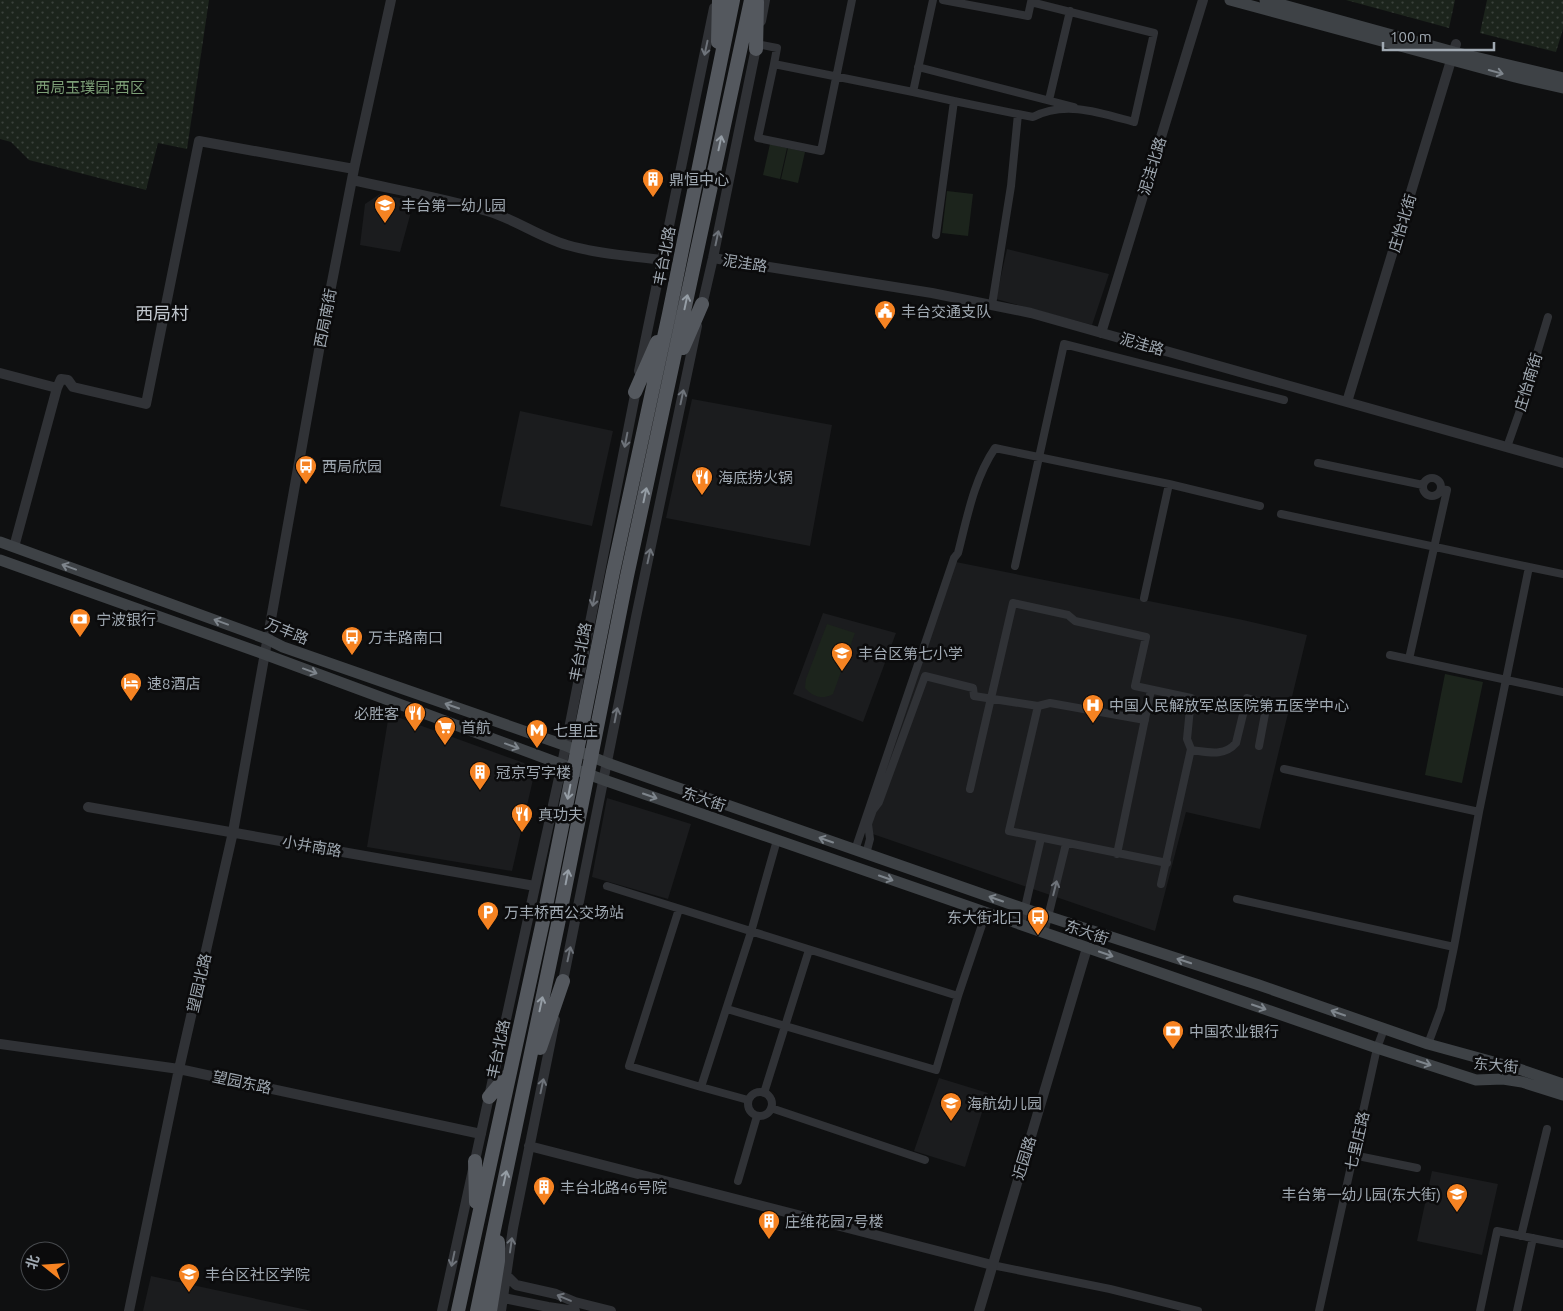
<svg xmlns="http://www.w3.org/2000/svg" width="1563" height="1311" font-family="Ubuntu,'Noto Sans SC',sans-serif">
<defs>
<pattern id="green-dots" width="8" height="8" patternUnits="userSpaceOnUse" patternTransform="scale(1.25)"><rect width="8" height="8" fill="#1c241c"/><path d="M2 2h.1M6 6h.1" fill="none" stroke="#3a413b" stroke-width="1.8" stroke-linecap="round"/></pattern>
</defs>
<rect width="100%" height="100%" fill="#0f1011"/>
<path fill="#1b1c1e" d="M 380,194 L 414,201 L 400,252 L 360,245 L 365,204 Z
M 1007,249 L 1109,274 L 1092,325 L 996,299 Z
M 692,399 L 832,425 L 810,546 L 666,518 Z
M 520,411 L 613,431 L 592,526 L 500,506 Z
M 956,562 L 1243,620 L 1307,635 L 1260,829 L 1186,812 L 1155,931 L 864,831 Z
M 823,613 L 896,633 L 863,722 L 793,694 Z
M 389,714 L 524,763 L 534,775 L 512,871 L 367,847 Z
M 607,798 L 691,824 L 668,899 L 592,877 Z
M 939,1078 L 988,1093 L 965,1167 L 914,1151 Z
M 1432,1171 L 1498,1184 L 1482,1255 L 1417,1241 Z
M 151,1276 L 312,1311 L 143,1311 Z"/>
<path fill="url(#green-dots)" d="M 0,0 L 209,0 L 187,149 L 158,143 L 146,190 L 29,160 L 11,142 L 0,139 Z
M 1346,0 L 1455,0 L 1449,28 Z
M 1487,0 L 1563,0 L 1563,29 L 1556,52 L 1480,33 Z"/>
<path fill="#1c241c" d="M 770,144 L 787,148 L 780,179 L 763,175 Z
M 788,148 L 805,152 L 798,183 L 781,179 Z
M 947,191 L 973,194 L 968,236 L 942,233 Z
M 827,624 L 855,633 L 833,694 C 823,700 813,697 805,688 L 806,679 Z
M 1445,674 L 1483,682 L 1462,783 L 1425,775 Z"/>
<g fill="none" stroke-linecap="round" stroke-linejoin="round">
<path stroke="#303236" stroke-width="8" d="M 852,0 L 821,151 L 758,138 L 774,64 L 913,92 L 933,0
M 943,0 L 1028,16 L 1031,2 L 1154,33 L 1134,122 C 1101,113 1065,100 1033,117 L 1018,114 L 1011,186 L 992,305
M 757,44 L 777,48 L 774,64
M 918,67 L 1074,107
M 913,92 L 954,101 L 936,235
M 1049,100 L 1070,11
M 954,101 L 1018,114
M 1507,447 L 1519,413 L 1548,317
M 1318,463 L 1423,485
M1423 487a9 9 0 1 1 18 0a9 9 0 1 1-18 0Z
M 1281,514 L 1529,567 L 1479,812 L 1454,947 L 1441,1009 L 1428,1044
M 1015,566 L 1064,344 L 1284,400
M 1529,567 L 1563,574
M 1144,598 L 1169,484
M 1390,655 L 1563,692
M 1409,659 L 1447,490 L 1441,489
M 1038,706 L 1050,703 L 1145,720
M 1191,750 C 1208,752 1224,757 1236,743 L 1247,698 L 1264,703 L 1265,714 L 1259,746
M 1284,769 L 1479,812
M 970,789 L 1013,603 L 1068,615 L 1075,621 L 1146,637 L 1135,686 L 1191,698 L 1187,739 L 1191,749 L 1161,884
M 855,850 L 954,558 L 958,553 C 967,518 974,479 995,448 L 1169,484 L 1260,506
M 866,854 L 870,839 L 868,824 L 873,810 L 879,802 L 925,676 L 973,688 L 974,696 L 1038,706 L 1009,831 L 1167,863
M 1117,854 L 1151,690
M 607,886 L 958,996
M 1237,899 L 1454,947
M 679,909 L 629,1066 L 701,1087 L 751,932 L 777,840
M 1021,925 L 1041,838
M 1044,933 L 1066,844
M 727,1009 L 936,1070 L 958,996 L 986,913
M 701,1087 L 748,1100
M748 1104a12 12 0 1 1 24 0a12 12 0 1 1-24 0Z
M 764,1093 L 809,950
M 771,1108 L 925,1160
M 1353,1155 L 1417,1168
M 738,1181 L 757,1116
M 1521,1236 L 1547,1129
M 992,1265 L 1110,1289 L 1198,1311
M 1319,1311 L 1377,1048 L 1384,1029
M 1480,1311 L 1497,1231 L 1563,1244
M 1517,1311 L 1533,1238"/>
<path stroke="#303236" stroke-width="10" d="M 761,21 L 765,0
M 352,180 C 397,190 443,198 487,211 C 515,219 539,237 567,245 C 598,254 631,256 662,260
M 713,258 L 932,293 L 1031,313 L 1563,463
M 701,310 L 713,258 L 757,43
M 1101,333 L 1203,0
M 639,371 L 714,8
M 0,373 L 57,388
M 1347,402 L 1456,44
M 14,547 L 57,388 L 61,379 L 68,380 L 73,387 L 146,404 L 199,141 L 354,169
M 88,807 L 535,886
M 562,986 L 636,617 L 697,326
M 0,1044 L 179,1069 L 481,1134
M 529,1146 L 992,1265
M 507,1276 L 516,1285 L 556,1294 L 575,1302 L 611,1311
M 504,1298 L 548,1307 L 575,1311
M 129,1311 L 179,1069 L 233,832 L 323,328 L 354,169 L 391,0
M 442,1311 L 562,764 L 637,385
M 501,1311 L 513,1228 L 555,1020
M 979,1311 L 1087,948"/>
<path stroke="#3e4246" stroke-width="11" d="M 1230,0 L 1515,77 L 1563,88
M 1265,0 L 1454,52 L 1563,78
M 0,542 L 267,639 L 283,647 L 564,745 L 607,763 L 1025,909 L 1259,985 L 1428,1044 L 1519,1069 L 1563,1084
M 0,560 L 264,654 L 604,780 L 1377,1048 L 1476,1080 L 1503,1079 L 1522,1082 L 1563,1095"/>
<path stroke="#54585e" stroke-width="14" d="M 718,42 L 719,0
M 756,49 L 757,2
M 683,348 L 702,304
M 635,392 L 657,342
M 540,1048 L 563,981
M 489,1097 L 507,1076
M 475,1161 L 476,1202
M 458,1311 L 543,921 L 613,572 L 669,314 L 733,0
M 477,1311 L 558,924 L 627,576 L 751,0
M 490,1311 L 498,1261 L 498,1242"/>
</g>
<defs><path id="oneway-shaft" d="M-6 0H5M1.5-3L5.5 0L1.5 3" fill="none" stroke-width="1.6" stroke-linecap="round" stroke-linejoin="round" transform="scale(1.25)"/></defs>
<g stroke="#6e737a">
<use href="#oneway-shaft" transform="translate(706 48) rotate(102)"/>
<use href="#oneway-shaft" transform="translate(717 238) rotate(-78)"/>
<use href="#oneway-shaft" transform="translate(682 397) rotate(-78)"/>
<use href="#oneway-shaft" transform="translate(626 440) rotate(101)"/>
<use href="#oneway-shaft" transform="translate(649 556) rotate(-78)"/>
<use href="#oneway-shaft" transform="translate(594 599) rotate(101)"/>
<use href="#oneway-shaft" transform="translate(616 715) rotate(-79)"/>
<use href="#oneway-shaft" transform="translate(1055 888) rotate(-76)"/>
<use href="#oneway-shaft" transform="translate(569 954) rotate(-78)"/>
<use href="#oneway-shaft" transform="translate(542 1086) rotate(-78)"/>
<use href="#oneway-shaft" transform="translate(511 1245) rotate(-82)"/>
<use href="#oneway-shaft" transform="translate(453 1259) rotate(102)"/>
<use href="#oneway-shaft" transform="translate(564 1298) rotate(-157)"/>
</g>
<g stroke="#7e858c">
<use href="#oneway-shaft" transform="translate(1496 72) rotate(15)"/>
<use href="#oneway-shaft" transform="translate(69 567) rotate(-160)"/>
<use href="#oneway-shaft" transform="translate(221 622) rotate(-160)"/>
<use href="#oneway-shaft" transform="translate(310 671) rotate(20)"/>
<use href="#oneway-shaft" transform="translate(452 706) rotate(-161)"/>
<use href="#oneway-shaft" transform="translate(512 746) rotate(20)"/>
<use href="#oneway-shaft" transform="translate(650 796) rotate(19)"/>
<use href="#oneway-shaft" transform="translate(826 840) rotate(-161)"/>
<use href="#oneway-shaft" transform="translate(886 878) rotate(19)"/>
<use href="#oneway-shaft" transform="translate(996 899) rotate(-161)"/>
<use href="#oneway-shaft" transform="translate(1106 954) rotate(19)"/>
<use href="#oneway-shaft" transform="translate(1184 961) rotate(-162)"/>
<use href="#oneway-shaft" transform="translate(1259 1007) rotate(19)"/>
<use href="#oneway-shaft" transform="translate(1338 1013) rotate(-161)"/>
<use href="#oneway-shaft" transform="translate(1424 1063) rotate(18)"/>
</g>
<g stroke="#959da5">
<use href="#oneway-shaft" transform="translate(720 143) rotate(-78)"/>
<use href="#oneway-shaft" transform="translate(686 302) rotate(-78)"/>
<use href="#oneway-shaft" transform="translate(645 495) rotate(-78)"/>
<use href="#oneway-shaft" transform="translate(569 792) rotate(101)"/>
<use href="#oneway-shaft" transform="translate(567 877) rotate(-79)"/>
<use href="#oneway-shaft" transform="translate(541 1004) rotate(-78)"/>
<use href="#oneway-shaft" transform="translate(505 1178) rotate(-78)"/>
</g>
<defs>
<g id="building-pin" transform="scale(1.125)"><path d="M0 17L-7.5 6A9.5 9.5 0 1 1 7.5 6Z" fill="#f68322" stroke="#0b0b0c"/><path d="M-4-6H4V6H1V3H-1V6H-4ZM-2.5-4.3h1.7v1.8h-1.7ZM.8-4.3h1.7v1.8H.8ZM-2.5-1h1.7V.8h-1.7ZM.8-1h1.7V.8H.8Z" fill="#fff"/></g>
<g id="school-pin" transform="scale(1.125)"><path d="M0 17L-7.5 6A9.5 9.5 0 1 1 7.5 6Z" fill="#f68322" stroke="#0b0b0c"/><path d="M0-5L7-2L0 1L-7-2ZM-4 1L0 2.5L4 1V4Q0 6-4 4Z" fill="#fff"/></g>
<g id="civic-pin" transform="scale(1.125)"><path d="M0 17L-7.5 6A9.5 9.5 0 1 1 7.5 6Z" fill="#f68322" stroke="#0b0b0c"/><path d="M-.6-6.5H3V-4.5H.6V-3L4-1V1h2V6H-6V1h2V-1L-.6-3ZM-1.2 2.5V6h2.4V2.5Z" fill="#fff"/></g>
<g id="bus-pin" transform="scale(1.125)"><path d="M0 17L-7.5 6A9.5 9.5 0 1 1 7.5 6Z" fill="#f68322" stroke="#0b0b0c"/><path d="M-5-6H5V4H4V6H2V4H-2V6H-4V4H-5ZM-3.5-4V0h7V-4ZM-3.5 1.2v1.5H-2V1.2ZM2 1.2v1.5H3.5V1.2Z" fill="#fff"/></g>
<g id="restaurant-pin" transform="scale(1.125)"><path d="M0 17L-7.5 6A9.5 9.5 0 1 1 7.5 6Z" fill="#f68322" stroke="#0b0b0c"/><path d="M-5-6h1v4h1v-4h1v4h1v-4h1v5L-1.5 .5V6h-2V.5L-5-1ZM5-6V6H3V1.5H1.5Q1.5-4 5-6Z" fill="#fff"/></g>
<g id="bank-pin" transform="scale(1.125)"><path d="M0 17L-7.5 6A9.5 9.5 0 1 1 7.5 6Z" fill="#f68322" stroke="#0b0b0c"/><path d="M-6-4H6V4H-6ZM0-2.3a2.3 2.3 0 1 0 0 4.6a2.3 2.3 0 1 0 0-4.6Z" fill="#fff"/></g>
<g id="hotel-pin" transform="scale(1.125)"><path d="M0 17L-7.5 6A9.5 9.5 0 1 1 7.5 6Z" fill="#f68322" stroke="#0b0b0c"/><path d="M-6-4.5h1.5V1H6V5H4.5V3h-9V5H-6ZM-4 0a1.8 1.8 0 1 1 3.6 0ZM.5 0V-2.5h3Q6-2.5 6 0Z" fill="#fff"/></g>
<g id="hospital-pin" transform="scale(1.125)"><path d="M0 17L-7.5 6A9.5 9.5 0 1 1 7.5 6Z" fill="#f68322" stroke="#0b0b0c"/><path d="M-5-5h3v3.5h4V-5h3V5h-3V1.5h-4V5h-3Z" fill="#fff"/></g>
<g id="supermarket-pin" transform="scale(1.125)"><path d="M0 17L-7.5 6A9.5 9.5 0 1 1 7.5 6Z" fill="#f68322" stroke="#0b0b0c"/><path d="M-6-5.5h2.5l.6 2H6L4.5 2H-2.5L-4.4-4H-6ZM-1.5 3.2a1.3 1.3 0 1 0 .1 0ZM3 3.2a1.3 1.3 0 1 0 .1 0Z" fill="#fff"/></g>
<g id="metro-pin" transform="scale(1.125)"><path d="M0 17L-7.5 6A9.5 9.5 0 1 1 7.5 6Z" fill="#f68322" stroke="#0b0b0c"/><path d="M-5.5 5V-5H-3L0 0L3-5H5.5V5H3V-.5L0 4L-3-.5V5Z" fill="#fff"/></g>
<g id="parking-pin" transform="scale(1.125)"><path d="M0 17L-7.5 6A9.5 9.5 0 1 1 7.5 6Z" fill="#f68322" stroke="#0b0b0c"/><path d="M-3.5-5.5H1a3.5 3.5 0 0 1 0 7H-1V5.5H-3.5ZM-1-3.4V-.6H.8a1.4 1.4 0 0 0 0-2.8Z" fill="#fff"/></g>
</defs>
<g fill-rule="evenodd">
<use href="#building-pin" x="653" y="179"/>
<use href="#school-pin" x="385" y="205"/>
<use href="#civic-pin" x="885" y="311"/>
<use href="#bus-pin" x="306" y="466"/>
<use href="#restaurant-pin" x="702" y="477"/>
<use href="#bank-pin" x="80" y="619"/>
<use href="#bus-pin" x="352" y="637"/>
<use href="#school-pin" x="842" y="653"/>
<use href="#hotel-pin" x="131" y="683"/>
<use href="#hospital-pin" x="1093" y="705"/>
<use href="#restaurant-pin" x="415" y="713"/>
<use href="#supermarket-pin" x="445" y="727"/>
<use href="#metro-pin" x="537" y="730"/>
<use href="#building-pin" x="480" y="772"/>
<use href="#restaurant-pin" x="522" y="814"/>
<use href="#parking-pin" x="488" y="912"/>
<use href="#bus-pin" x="1038" y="917"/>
<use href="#bank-pin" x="1173" y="1031"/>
<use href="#school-pin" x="951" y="1103"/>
<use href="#building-pin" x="544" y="1187"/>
<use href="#school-pin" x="1457" y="1194"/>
<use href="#building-pin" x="769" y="1221"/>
<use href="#school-pin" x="189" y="1274"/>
</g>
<g text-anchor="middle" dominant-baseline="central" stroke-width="5" stroke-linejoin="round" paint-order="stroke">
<g font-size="15" fill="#7c9e76" stroke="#0b0b0c">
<text x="90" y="87">西局玉璞园-西区</text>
</g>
<g font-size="15" fill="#a0a9b2" stroke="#0b0b0c">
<text transform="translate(1152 166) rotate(-73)">泥洼北路</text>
<text transform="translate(1402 223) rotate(-73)">庄怡北街</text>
<text transform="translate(664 256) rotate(-79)">丰台北路</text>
<text transform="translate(745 263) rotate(9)">泥洼路</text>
<text transform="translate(325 318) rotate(-79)">西局南街</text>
<text transform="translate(1142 344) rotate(16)">泥洼路</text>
<text transform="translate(1528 382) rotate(-73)">庄怡南街</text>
<text transform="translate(287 631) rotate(22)">万丰路</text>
<text transform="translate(580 652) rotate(-79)">丰台北路</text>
<text transform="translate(704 799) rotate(19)">东大街</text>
<text transform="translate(312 846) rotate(10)">小井南路</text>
<text transform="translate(1087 932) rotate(19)">东大街</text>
<text transform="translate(199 983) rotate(-77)">望园北路</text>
<text transform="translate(498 1049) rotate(-78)">丰台北路</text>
<text transform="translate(1496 1065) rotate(5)">东大街</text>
<text transform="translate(242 1082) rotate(12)">望园东路</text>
<text transform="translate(1357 1141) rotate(-77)">七里庄路</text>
<text transform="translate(1024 1158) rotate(-73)">近园路</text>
</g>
<g font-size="15" fill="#a0a9b2" stroke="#0b0b0c" text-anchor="start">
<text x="669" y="179">鼎恒中心</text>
<text x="401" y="205">丰台第一幼儿园</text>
<text x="901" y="311">丰台交通支队</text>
<text x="322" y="466">西局欣园</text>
<text x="718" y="477">海底捞火锅</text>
<text x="96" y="619">宁波银行</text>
<text x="368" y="637">万丰路南口</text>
<text x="858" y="653">丰台区第七小学</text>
<text x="147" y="683">速8酒店</text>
<text x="1109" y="705">中国人民解放军总医院第五医学中心</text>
<text x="399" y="713" text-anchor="end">必胜客</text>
<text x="461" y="727">首航</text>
<text x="553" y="730">七里庄</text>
<text x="496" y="772">冠京写字楼</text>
<text x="538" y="814">真功夫</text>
<text x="504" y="912">万丰桥西公交场站</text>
<text x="1022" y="917" text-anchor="end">东大街北口</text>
<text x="1189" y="1031">中国农业银行</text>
<text x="967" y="1103">海航幼儿园</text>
<text x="560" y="1187">丰台北路46号院</text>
<text x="1441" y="1194" text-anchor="end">丰台第一幼儿园(东大街)</text>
<text x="785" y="1221">庄维花园7号楼</text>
<text x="205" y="1274">丰台区社区学院</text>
</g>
<g font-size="18" fill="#c1c7ce" stroke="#0b0b0c">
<text x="162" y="313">西局村</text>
</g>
</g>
<g transform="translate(45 1266) rotate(287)"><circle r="24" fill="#0b0b0c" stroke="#474a4e"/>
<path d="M0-4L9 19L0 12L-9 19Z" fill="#f68322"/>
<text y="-8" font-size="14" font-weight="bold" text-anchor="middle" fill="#a0a9b2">北</text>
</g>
<path d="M1383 42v8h111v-8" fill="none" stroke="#a0a9b2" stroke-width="2.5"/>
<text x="1390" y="42" font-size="15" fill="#a0a9b2" stroke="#0b0b0c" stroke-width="4" paint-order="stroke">100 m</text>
</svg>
